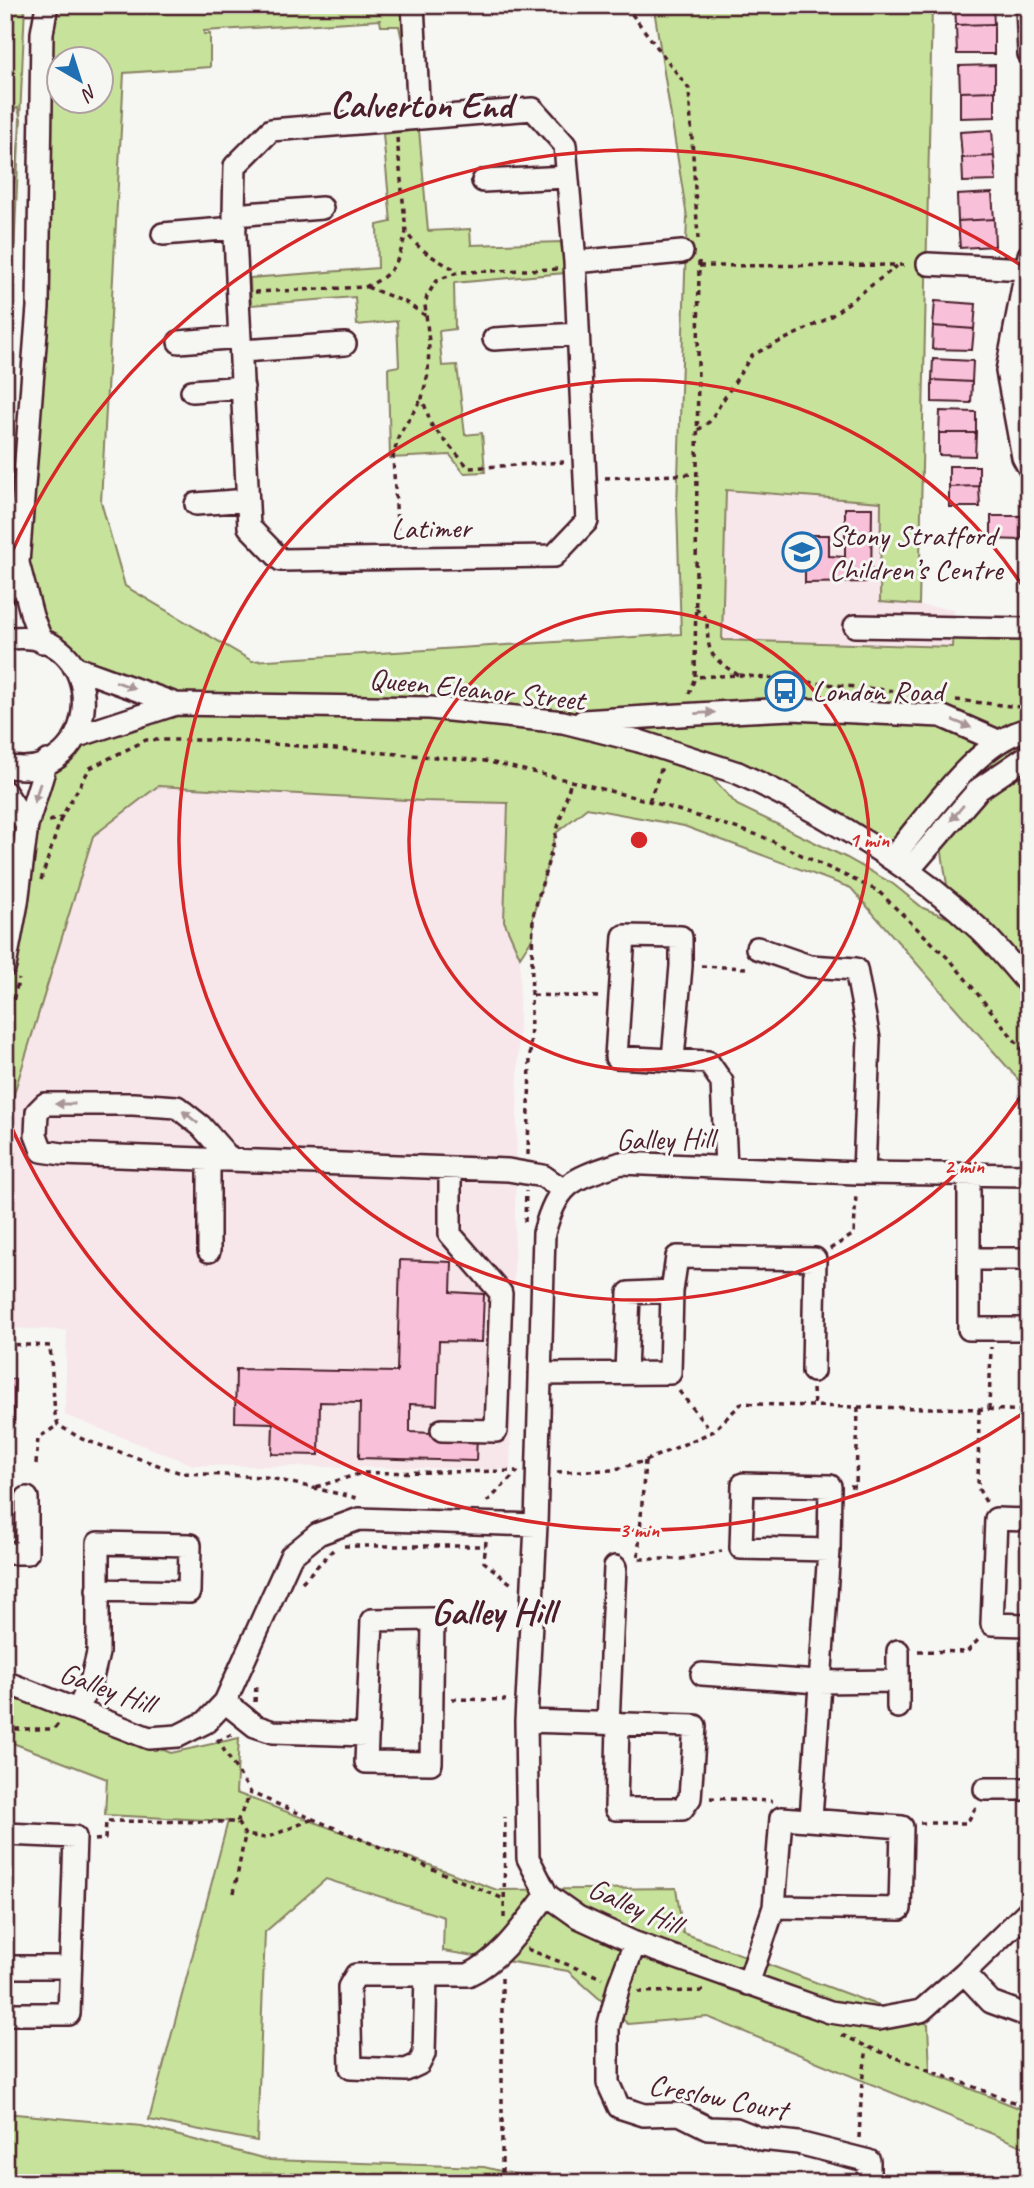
<svg xmlns="http://www.w3.org/2000/svg" width="1034" height="2188" font-family="Caveat,sans-serif">
<rect width="100%" height="100%" fill="#f6f6f2"/>
<filter id="ink" filterUnits="userSpaceOnUse"><feTurbulence type="fractalNoise" baseFrequency=".0143" numOctaves="2"/><feDisplacementMap in="SourceGraphic" scale="14" xChannelSelector="R" yChannelSelector="G"/><feConvolveMatrix kernelMatrix="1 2 1 2 8 2 1 2 1" color-interpolation-filters="sRGB"/></filter>
<g filter="url(#ink)">
<path fill="#f7e6ea" d="M 725,490 L 881,502 L 880,602 L 954,609 L 953,647 L 722,641 Z
M 157,786 L 423,801 L 509,803 L 504,921 L 520,957 L 510,1469 L 194,1465 L 65,1415 L 67,1330 L 5,1328 L 5,1123 L 93,835 Z"/>
<path fill="#c7e39b" stroke="#888163" stroke-width="2" fill-rule="evenodd" d="M 5,5 L 25,5 L 5,457 L 5,268 L 21,120 L 18,108 L 10,110 L 5,49 Z
M 48,5 L 413,5 L 419,118 L 399,26 L 381,26 L 380,20 L 204,31 L 204,34 L 210,34 L 210,67 L 124,73 L 101,502 L 125,586 L 252,661 L 681,634 L 677,506 L 687,217 L 654,9 L 704,5 L 932,5 L 919,605 L 880,602 L 881,502 L 726,490 L 722,640 L 952,647 L 953,626 L 1029,629 L 1029,747 L 966,786 L 989,759 L 1006,744 L 945,712 L 785,720 L 918,724 L 945,728 L 979,744 L 894,842 L 833,820 L 696,760 L 737,805 L 847,858 L 893,884 L 923,908 L 979,930 L 947,885 L 941,846 L 964,814 L 1001,782 L 1029,764 L 1029,1092 L 851,888 L 684,826 L 587,808 L 556,833 L 533,916 L 533,937 L 520,957 L 504,921 L 508,803 L 423,801 L 158,786 L 93,836 L 5,1123 L 5,826 L 27,825 L 58,755 L 175,704 L 54,647 L 18,563 ZM 60,60 L 102,60 L 102,102 L 60,102 Z
M 419,130 L 428,231 L 470,229 L 471,245 L 561,242 L 565,273 L 454,283 L 455,329 L 439,331 L 442,366 L 457,365 L 465,435 L 482,433 L 485,472 L 464,473 L 450,455 L 390,458 L 388,368 L 399,366 L 397,321 L 357,325 L 355,297 L 251,305 L 250,278 L 378,268 L 377,225 L 391,222 L 383,134 Z
M 5,1690 L 171,1753 L 239,1738 L 236,1793 L 497,1890 L 676,1888 L 683,1933 L 928,2024 L 930,2073 L 1029,2112 L 1029,2149 L 708,2017 L 628,2024 L 568,1971 L 443,1951 L 444,1917 L 326,1879 L 265,1932 L 257,2141 L 149,2120 L 228,1821 L 105,1815 L 107,1779 L 5,1740 Z
M 5,2113 L 142,2126 L 270,2160 L 484,2167 L 550,2183 L 5,2183 Z"/>
<path fill="#f8c1d9" stroke="#4a1f2b" stroke-width="2" d="M 955,5 L 993,5 L 994,24 L 956,25 Z
M 994,24 L 994,54 L 957,54 L 956,25 Z
M 995,65 L 995,91 L 960,92 L 959,66 Z
M 995,91 L 995,117 L 960,118 L 960,92 Z
M 992,130 L 994,156 L 962,158 L 960,132 Z
M 994,156 L 996,181 L 963,182 L 962,158 Z
M 992,193 L 994,219 L 958,221 L 957,195 Z
M 994,219 L 995,246 L 960,248 L 958,221 Z
M 935,301 L 976,304 L 974,329 L 933,326 Z
M 933,326 L 974,329 L 972,350 L 932,349 Z
M 933,359 L 973,361 L 972,382 L 932,380 Z
M 932,380 L 972,382 L 971,403 L 932,402 Z
M 940,411 L 976,412 L 976,433 L 939,433 Z
M 939,433 L 976,433 L 975,456 L 939,455 Z
M 949,466 L 979,466 L 979,486 L 949,487 Z
M 979,486 L 980,507 L 949,507 L 949,487 Z
M 845,508 L 872,508 L 871,582 L 805,583 L 805,535 L 829,535 L 829,556 L 845,557 Z
M 991,516 L 1022,516 L 1021,540 L 991,539 Z
M 400,1260 L 452,1262 L 451,1292 L 484,1294 L 482,1342 L 439,1341 L 437,1405 L 410,1404 L 410,1432 L 477,1435 L 476,1461 L 359,1458 L 360,1403 L 320,1402 L 319,1455 L 272,1454 L 273,1423 L 235,1422 L 236,1369 L 397,1372 Z
M 5,1379 L 15,1379 L 14,1424 L 5,1424 Z"/>
<g fill="none" stroke-linecap="round" stroke-linejoin="round">
<g stroke="#4a1f2b" stroke-width="26">
<path id="minor" d="M 413,5 L 419,118
M 1027,5 L 1029,54
M 533,109 L 565,145 L 575,262 L 587,521 L 554,556 L 281,560 L 249,527 L 234,215 L 235,166 L 271,130 Z
M 483,181 L 567,177
M 234,215 L 322,208
M 163,234 L 235,228
M 1029,255 L 1007,371 L 1023,457 L 1029,468
M 575,262 L 682,252
M 928,264 L 1026,269
M 494,339 L 578,334
M 179,342 L 240,337
M 241,351 L 345,344
M 192,391 L 243,387
M 196,504 L 248,500
M 18,563 L 32,616 L 42,642
M 5,592 L 18,563 L 38,307 L 42,33 L 47,5
M 855,626 L 1029,629
M 5,639 C 113,621 106,788 5,766
M 74,667 L 176,704
M 749,711 L 792,709 L 941,716 L 998,741
M 583,721 L 662,716
M 75,737 L 176,704 L 430,708 L 563,722 L 639,741
M 738,773 C 825,813 909,863 979,929 C 997,946 1013,966 1029,985
M 5,792 L 27,825
M 891,859 C 926,819 976,740 1029,729
M 908,871 L 979,789 L 1029,755
M 757,948 L 809,966 L 856,969 L 869,1039 L 864,1173
M 5,966 L 17,903 L 27,825 L 47,761
M 673,1059 L 681,966 L 681,937 L 624,936 L 616,1057 L 708,1062 L 722,1082 L 726,1167
M 231,1160 L 201,1126 L 177,1107 L 133,1104 L 45,1104 L 37,1112 L 36,1135 L 42,1151 L 62,1154 L 508,1170 L 543,1176 L 562,1189
M 969,1175 L 969,1329 L 1029,1329
M 1029,1175 L 857,1173 L 621,1163 C 573,1179 558,1181 544,1233 L 536,1525 L 526,1721 L 528,1858 L 547,1895 L 578,1917 L 635,1943 L 830,2012 L 878,2019 L 921,2011 L 964,1973 L 1029,1910
M 209,1251 L 209,1159
M 969,1259 L 1029,1259
M 626,1373 L 629,1293 L 672,1291
M 540,1374 L 670,1373 L 672,1291 L 677,1257 L 815,1259 L 813,1371
M 442,1430 L 496,1431 L 501,1293 L 450,1234 L 450,1168
M 1029,1520 L 996,1519 L 992,1624 L 1029,1625
M 5,1553 L 27,1553 L 27,1498
M 433,1619 L 431,1763 L 366,1762 L 372,1620 Z
M 702,1674 L 818,1682 L 898,1681 L 898,1707
M 898,1681 L 898,1651
M 5,1682 L 149,1738 L 178,1736 L 206,1722 L 225,1702 L 291,1556 L 318,1534 L 359,1519 L 536,1525
M 225,1702 L 255,1726 L 273,1732 L 366,1735
M 78,1710 L 92,1678 L 98,1653 L 98,1543 L 190,1545 L 189,1592 L 97,1590
M 526,1721 L 695,1726 L 690,1798 L 682,1809 L 616,1809 L 618,1724
M 608,1724 L 615,1567
M 985,1789 L 1029,1789
M 811,1819 L 829,1550 L 830,1486 L 743,1484 L 741,1548 L 829,1550
M 5,1834 L 75,1837 L 69,2014 L 5,2014
M 635,1943 L 619,1985 L 608,2028 L 608,2083 L 619,2107 L 644,2115 L 680,2114 L 708,2128 L 736,2129 L 761,2139 L 798,2143 L 869,2161 L 869,2183
M 5,1967 L 69,1967
M 964,1973 L 991,2002 L 1029,2016
M 426,1975 L 424,2054 L 419,2064 L 406,2070 L 351,2068 L 349,1987 L 356,1975 L 468,1975 C 501,1960 525,1923 547,1895
M 748,1984 L 774,1907 L 781,1818 L 902,1827 L 900,1909 L 774,1907"/>
</g>
<path stroke="#4a1f2b" stroke-width="3.5" stroke-dasharray="5 5" stroke-linecap="butt" d="M 614,5 L 631,13 L 689,89 L 698,239
M 397,138 L 406,232 C 419,251 437,260 458,271
M 699,261 L 695,677 L 738,675 L 914,693
M 699,266 L 908,265
M 557,269 L 460,272 L 437,280 L 427,296 L 425,305 L 429,342 L 428,374 L 422,398 L 432,426 L 469,468 L 564,462
M 367,287 L 405,302 L 426,316
M 255,292 L 365,287 C 394,275 399,261 406,232
M 698,430 L 709,422 L 752,355 L 827,319 L 897,266
M 605,478 L 697,474
M 398,539 L 393,457 L 399,435 L 422,398
M 696,608 L 707,619 C 708,654 708,655 738,675
M 689,694 L 695,677
M 956,700 L 1029,708
M 649,801 L 662,767
M 49,821 L 61,818 L 90,768 L 146,740 L 223,740 L 485,761 L 571,781 L 649,801 L 761,836 L 878,891 L 952,962 L 1029,1058
M 41,880 L 61,818
M 701,966 L 746,968 L 747,965
M 533,995 L 601,997
M 5,1028 L 19,979
M 528,1155 L 533,916 L 571,781
M 525,1222 L 526,1191
M 830,1249 L 854,1234 L 856,1193
M 5,1344 L 50,1346 L 55,1414 L 58,1425 L 82,1439 L 181,1473 L 266,1477 L 361,1499
M 813,1389 L 814,1407
M 679,1391 L 711,1431
M 979,1409 L 978,1488 L 986,1502
M 989,1409 L 991,1347
M 645,1461 L 638,1559 L 681,1559 L 722,1551
M 36,1464 L 38,1438 L 58,1425
M 557,1472 L 612,1470 L 645,1461 L 712,1432 L 742,1403 C 838,1409 933,1406 1029,1411
M 850,1486 L 856,1486 L 858,1406
M 316,1487 L 362,1473 L 516,1471
M 487,1502 L 518,1471
M 486,1541 L 484,1562 L 514,1586
M 344,1546 L 485,1546
M 302,1582 L 333,1550
M 918,1651 L 967,1652 L 979,1639
M 452,1699 L 506,1700
M 255,1702 L 256,1685
M 5,1729 L 54,1729 L 59,1723
M 217,1739 L 251,1793 L 504,1899
M 218,1741 L 232,1734
M 710,1798 L 772,1801
M 237,1822 L 251,1793
M 920,1823 L 967,1823 L 976,1807
M 95,1840 L 105,1839 L 106,1821 L 237,1822 L 245,1835 L 266,1838 L 313,1819
M 234,1893 L 245,1835
M 504,1918 L 505,1817
M 527,1949 L 602,1978
M 638,1992 L 707,1991
M 842,2035 L 868,2047 L 1029,2108
M 859,2138 L 862,2082 L 867,2048
M 502,2183 L 502,1975"/>
<use href="#minor" stroke="#f6f6f2" stroke-width="21"/>
<g stroke="#4a1f2b" stroke-width="26" stroke-linecap="butt">
<path id="minor-bridge" d="M 662,716 L 749,711
M 639,741 L 738,773"/>
</g>
<use href="#minor-bridge" stroke="#f6f6f2" stroke-width="21"/>
</g>
<defs><path id="oneway-solid" d="M-6-.8H1V-3.2L6.5 0L1 3.2V.8H-6Z" transform="scale(1.75)"/></defs>
<g fill="#a99598">
<use href="#oneway-solid" transform="translate(125 685) rotate(20)"/>
<use href="#oneway-solid" transform="translate(705 713) rotate(-3)"/>
<use href="#oneway-solid" transform="translate(962 724) rotate(22)"/>
<use href="#oneway-solid" transform="translate(37 793) rotate(108)"/>
<use href="#oneway-solid" transform="translate(957 813) rotate(130)"/>
<use href="#oneway-solid" transform="translate(65 1104) rotate(-180)"/>
<use href="#oneway-solid" transform="translate(190 1117) rotate(-141)"/>
</g>
</g>
<g fill="none" stroke="#d62828" stroke-width="3.5">
<circle cx="639" cy="840" r="230"/>
<path d="M1027 1087A460 460 0 1 1 1027 593"/>
<path d="M1025 1412A690 690 0 0 1 6 1115M6 565A690 690 0 0 1 1025 268"/>
</g>
<defs>
<g id="school-ring" transform="scale(2.0125)"><circle r="9.5" fill="#f6f6f2" stroke="#1f6fb2" stroke-width="1.5"/><path d="M0-5L7-2L0 1L-7-2ZM-4 1L0 2.5L4 1V4Q0 6-4 4Z" fill="#1f6fb2"/></g>
<g id="bus-ring" transform="scale(2.0125)"><circle r="9.5" fill="#f6f6f2" stroke="#1f6fb2" stroke-width="1.5"/><path d="M-5-6H5V4H4V6H2V4H-2V6H-4V4H-5ZM-3.5-4V0h7V-4ZM-3.5 1.2v1.5H-2V1.2ZM2 1.2v1.5H3.5V1.2Z" fill="#1f6fb2"/></g>
</defs>
<g fill-rule="evenodd">
<use href="#school-ring" x="802" y="552"/>
<use href="#bus-ring" x="785" y="691"/>
</g>
<g text-anchor="middle" dominant-baseline="central" stroke-width="6" stroke-linejoin="round" paint-order="stroke">
<g font-size="30" fill="#4a1f2b" stroke="#f6f6f2">
<text transform="translate(431 528) rotate(-1)">Latimer</text>
<text transform="translate(477 689) rotate(6)">Queen Eleanor Street</text>
<text transform="translate(665 1139) rotate(-1)">Galley Hill</text>
<text transform="translate(107 1688) rotate(20)">Galley Hill</text>
<text transform="translate(635 1906) rotate(24)">Galley Hill</text>
<text transform="translate(718 2097) rotate(11)">Creslow Court</text>
</g>
<g font-size="30" fill="#4a1f2b" stroke="#f6f6f2" text-anchor="start">
<text x="829" y="535">Stony Stratford<tspan x="829" dy="34">Children’s Centre</tspan></text>
<text x="812" y="691">London Road</text>
</g>
<g font-size="37" font-weight="bold" fill="#4a1f2b" stroke="#f6f6f2">
<text x="421" y="104">Calverton End</text>
<text x="493" y="1611">Galley Hill</text>
</g>
</g>
<circle cx="639" cy="840" r="10" fill="#d62828" stroke="#f6f6f2" stroke-width="3.5"/>
<g font-size="21" text-anchor="middle" font-weight="bold" fill="#d62828" stroke="#f6f6f2" stroke-width="6" stroke-linejoin="round" paint-order="stroke">
<text x="869" y="847">1 min</text>
<text x="964" y="1173">2 min</text>
<text x="639" y="1537">3 min</text>
</g>
<rect width="1034" height="2188" fill="none" stroke="#f6f6f2" stroke-width="28"/>
<rect x="14" y="14" width="1006" height="2160" fill="none" stroke="#4a1f2b" stroke-width="2.5" filter="url(#ink)"/>
<g transform="translate(80 80) rotate(141)"><circle r="33" fill="#f6f6f2" stroke="#b1a0a2" stroke-width="2"/>
<path d="M0-5L12 26L0 18L-12 26Z" fill="#1f6fb2"/>
<text y="-10" font-size="19" font-weight="bold" text-anchor="middle" fill="#4a1f2b">N</text>
</g>
</svg>
